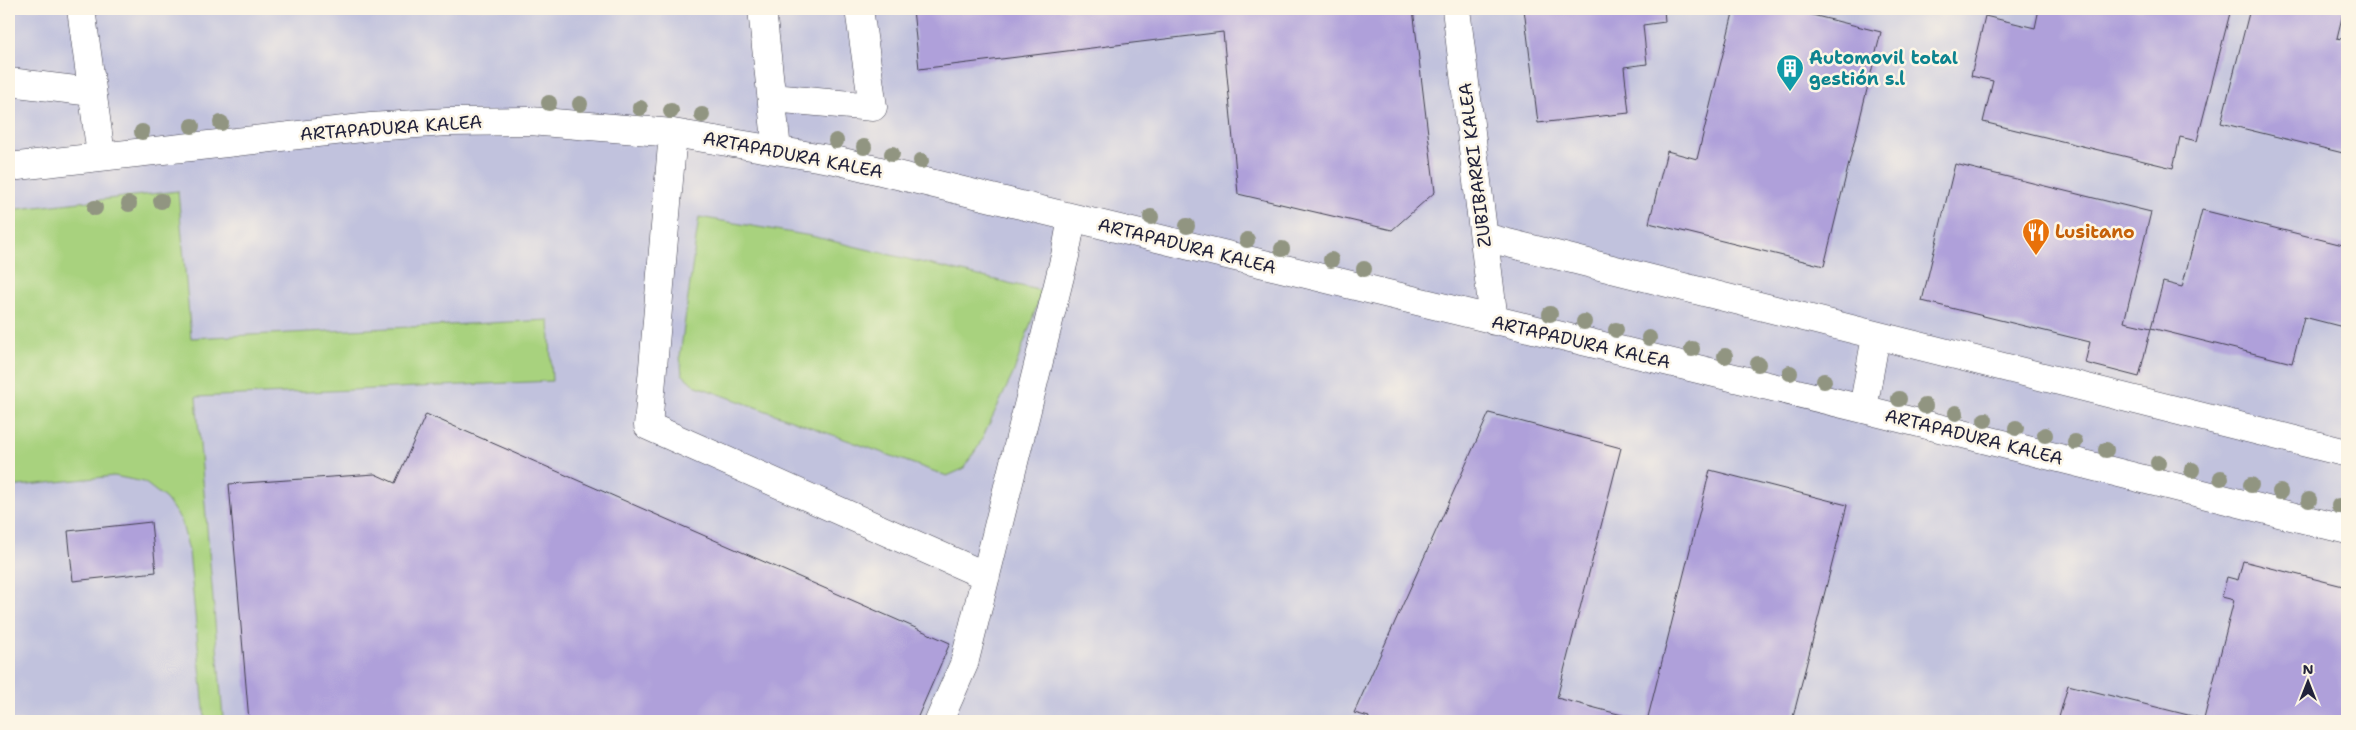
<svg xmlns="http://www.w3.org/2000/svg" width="2356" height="730" font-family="'Shantell Sans',sans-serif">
<rect width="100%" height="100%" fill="#fcf5e5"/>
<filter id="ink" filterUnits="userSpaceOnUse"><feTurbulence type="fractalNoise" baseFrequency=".02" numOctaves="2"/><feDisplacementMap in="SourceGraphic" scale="10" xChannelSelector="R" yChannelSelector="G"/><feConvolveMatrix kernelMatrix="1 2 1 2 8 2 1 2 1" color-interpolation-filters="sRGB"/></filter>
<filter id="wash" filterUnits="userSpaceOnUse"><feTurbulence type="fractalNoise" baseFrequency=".0096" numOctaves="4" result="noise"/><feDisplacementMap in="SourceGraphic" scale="20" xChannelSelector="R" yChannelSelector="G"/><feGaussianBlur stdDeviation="1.12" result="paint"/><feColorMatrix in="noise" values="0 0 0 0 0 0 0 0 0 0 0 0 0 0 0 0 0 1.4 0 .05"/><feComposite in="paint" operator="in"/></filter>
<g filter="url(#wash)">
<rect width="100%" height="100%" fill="#e8e1bf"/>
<path fill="#c1c2dd" d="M 9,9 L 2347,9 L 2347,721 L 9,721 Z"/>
<path fill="#a8d27e" stroke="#657a5c" d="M 178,191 L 191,338 L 549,320 L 552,381 L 196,397 L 223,718 L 222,721 L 205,720 L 189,551 L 181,520 L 166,499 L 144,482 L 114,476 L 9,487 L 9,210 Z
M 699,217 L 811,236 L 1042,291 L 1013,374 L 978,447 L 963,469 L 947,476 L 694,385 L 682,374 L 680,356 Z"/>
<g id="blocks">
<path fill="#afa0da" d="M 913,9 L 1413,9 L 1435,192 L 1392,230 L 1238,194 L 1223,32 L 919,69 Z
M 1524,9 L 1664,9 L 1665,22 L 1643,25 L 1647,64 L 1624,67 L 1629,113 L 1538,123 Z
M 1734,9 L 1788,9 L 1881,32 L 1824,266 L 1649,223 L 1667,151 L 1697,159 Z
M 2039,9 L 2231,9 L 2197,141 L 2180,137 L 2173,168 L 1983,122 L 1993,81 L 1971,76 L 1985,16 L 2035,28 Z
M 2250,9 L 2344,9 L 2337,38 L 2347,40 L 2347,154 L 2221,123 Z
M 1955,164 L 2151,212 L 2124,322 L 2151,328 L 2139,377 L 2085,363 L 2090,342 L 1922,301 Z
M 2202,210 L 2347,246 L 2347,328 L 2304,317 L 2292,363 L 2151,328 L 2163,282 L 2182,287 Z
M 1489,413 L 1621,448 L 1557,698 L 1645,721 L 1368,721 L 1369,717 L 1354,713 Z
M 426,414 L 950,643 L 916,721 L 249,721 L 229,484 L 375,474 L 395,483 Z
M 1710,470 L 1847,505 L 1792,721 L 1647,721 Z
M 151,522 L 156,572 L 73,581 L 68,531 Z
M 2243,561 L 2347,587 L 2347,721 L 2058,721 L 2068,685 L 2204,719 L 2234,600 L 2222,597 L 2227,577 L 2238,580 Z"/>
</g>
</g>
<g filter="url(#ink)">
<use href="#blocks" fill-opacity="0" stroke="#403f4f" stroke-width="1"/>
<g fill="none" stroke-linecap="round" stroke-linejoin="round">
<g stroke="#403f4f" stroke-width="29">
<path id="minor" d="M 81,9 L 101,155
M 762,9 L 777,150
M 1456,9 L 1494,321
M 9,82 L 92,92
M 772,98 L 873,107 L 859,9
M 673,133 L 648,426 L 986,576
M 9,167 L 371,127 L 447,122 L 530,121 L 673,133 L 835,160 L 1863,409 L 2347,530
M 1484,237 L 2347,453
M 1863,409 L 1876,336
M 939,721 L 964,664 L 1065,256 L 1072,218"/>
</g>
<use href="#minor" stroke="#fff" stroke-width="28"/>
</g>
<g fill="#919581">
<circle cx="549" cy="103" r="8"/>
<circle cx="580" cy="104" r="8"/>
<circle cx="640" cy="108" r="8"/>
<circle cx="671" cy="111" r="8"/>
<circle cx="702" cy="115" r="8"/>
<circle cx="221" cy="123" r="8"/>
<circle cx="192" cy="126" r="8"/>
<circle cx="142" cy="132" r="8"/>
<circle cx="836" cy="141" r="8"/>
<circle cx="864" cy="147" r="8"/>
<circle cx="892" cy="154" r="8"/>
<circle cx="921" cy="161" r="8"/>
<circle cx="161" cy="201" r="8"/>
<circle cx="129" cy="204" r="8"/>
<circle cx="95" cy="208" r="8"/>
<circle cx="1151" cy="217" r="8"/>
<circle cx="1187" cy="226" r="8"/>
<circle cx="1247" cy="240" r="8"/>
<circle cx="1282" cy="249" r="8"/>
<circle cx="1331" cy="260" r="8"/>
<circle cx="1364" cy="269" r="8"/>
<circle cx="1550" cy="314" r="8"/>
<circle cx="1584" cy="322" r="8"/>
<circle cx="1616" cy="330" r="8"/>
<circle cx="1649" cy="338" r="8"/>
<circle cx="1692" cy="349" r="8"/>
<circle cx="1725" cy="356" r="8"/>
<circle cx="1758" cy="364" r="8"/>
<circle cx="1790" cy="373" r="8"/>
<circle cx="1824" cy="381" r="8"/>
<circle cx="1899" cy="399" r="8"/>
<circle cx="1925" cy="406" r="8"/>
<circle cx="1956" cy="413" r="8"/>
<circle cx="1985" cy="420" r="8"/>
<circle cx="2016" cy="428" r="8"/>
<circle cx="2045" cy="435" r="8"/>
<circle cx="2075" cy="442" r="8"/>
<circle cx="2106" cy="450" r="8"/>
<circle cx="2158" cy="463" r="8"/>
<circle cx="2192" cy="470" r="8"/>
<circle cx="2221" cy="478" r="8"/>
<circle cx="2251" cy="485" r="8"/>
<circle cx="2280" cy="492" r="8"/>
<circle cx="2309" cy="500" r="8"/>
<circle cx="2339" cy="506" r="8"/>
</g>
</g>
<defs>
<g id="building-pin" transform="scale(1.4375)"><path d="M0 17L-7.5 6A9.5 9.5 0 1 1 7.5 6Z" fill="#0f9aa8" stroke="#fcf5e5"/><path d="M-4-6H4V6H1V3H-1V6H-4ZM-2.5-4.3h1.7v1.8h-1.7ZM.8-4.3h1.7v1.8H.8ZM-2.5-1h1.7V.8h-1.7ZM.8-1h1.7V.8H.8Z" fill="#fff"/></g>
<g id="restaurant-pin" transform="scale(1.4375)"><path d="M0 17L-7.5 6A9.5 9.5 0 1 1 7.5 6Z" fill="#e8710a" stroke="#fcf5e5"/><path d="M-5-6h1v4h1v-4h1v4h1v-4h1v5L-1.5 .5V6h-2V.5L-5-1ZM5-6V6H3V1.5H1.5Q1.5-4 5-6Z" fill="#fff"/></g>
</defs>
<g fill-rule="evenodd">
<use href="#building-pin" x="1790" y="68"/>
<use href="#restaurant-pin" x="2036" y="232"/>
</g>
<g text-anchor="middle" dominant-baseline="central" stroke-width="5" stroke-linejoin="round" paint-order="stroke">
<g font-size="18" font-weight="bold" fill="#0d838f" stroke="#fcf5e5" text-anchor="start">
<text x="1809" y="58">Automovil total<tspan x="1809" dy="21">gestión s.l</tspan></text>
</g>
<g font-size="18" fill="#22223b" stroke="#fcf5e5">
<text transform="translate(391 128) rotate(-4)">ARTAPADURA KALEA</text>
<text transform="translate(793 155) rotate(11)">ARTAPADURA KALEA</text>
<text transform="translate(1475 165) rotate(-97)">ZUBIBARRI KALEA</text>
<text transform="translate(1187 246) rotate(14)">ARTAPADURA KALEA</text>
<text transform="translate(1581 342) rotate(13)">ARTAPADURA KALEA</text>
<text transform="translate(1974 437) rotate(14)">ARTAPADURA KALEA</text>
</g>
<g font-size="18" font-weight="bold" fill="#c56008" stroke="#fcf5e5" text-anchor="start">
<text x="2055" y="232">Lusitano</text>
</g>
</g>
<rect width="2356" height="730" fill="none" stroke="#fcf5e5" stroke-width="30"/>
<g transform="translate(2308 682)" stroke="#fcf5e5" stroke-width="4" paint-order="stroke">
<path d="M0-4L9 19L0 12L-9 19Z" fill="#22223b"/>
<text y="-8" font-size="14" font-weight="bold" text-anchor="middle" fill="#22223b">N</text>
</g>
</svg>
